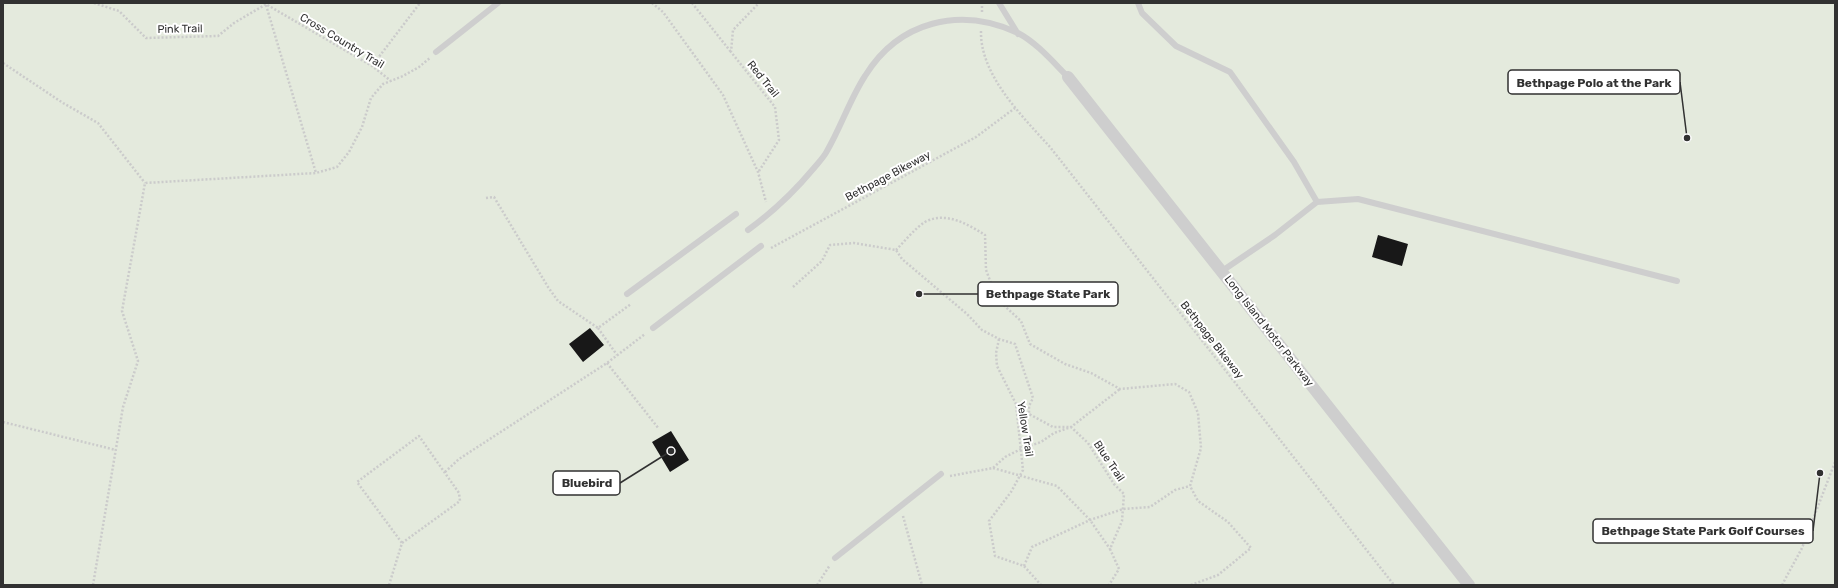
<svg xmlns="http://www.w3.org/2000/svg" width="1838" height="588" font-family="Rubik,sans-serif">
<rect width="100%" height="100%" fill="#fff"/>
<path fill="#e4eadd" d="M 3,3 L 1835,3 L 1835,585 L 3,585 Z"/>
<path fill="#181818" d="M 1378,235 L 1408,244 L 1402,266 L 1372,257 Z
M 590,328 L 604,345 L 583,362 L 569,344 Z
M 671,431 L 689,460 L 670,472 L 652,442 Z"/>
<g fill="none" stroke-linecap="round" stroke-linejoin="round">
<path stroke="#cbcbcb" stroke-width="2.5" stroke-dasharray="2 2" stroke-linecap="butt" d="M 94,3 L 119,11 L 146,38 L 218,36 L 234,23 L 268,3
M 264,3 L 372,66 L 391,81
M 652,3 L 663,12 L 723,95 L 758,172 L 766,202
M 692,3 L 731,52
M 266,5 L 316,173
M 982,12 L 982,3
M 981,31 C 980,75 1022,116 1050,147 L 1394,585
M 3,63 L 63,103 L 98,123 L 145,183
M 372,66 L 420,3
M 759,171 L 779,140 L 775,107 L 731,52 L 733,30 L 759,3
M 486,198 L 494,197 L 548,287 L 558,301 L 598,328 L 631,304
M 771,248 L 976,137 L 1015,108
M 896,250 C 905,241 915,228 925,222 C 945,211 968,224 985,235 L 986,270 L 997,299 L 1021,321 L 1030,344 L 1065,364 L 1091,373 L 1120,389 L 1175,384 L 1189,392 L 1198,413 L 1201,448 L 1190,486 L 1198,501 L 1228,522 L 1251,548 L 1218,575 L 1191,585
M 793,287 L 822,261 L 830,245 L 854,243 L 896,250 L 902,259 L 967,314 L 982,330 L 999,339 L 1015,344 L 1033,398 L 1029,406 L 1029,414 L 1053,427 L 1071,427 L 1088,443 L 1114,484 L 1124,494 L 1122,521 L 1110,549 L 1119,569 L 1109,585
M 598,328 L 617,355
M 999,339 L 996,353 L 997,366 L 1016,404 L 1023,470 L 1011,492 L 989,521 L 995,556 L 1024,566 L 1041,585
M 607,363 L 659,429
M 3,422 L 116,450
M 993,468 L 1057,486 L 1090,520 L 1110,549
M 445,472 L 459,459 L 607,363 L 645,334
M 950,476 L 993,468 L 1005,457 L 1021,449 L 1041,442 L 1054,433 L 1071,427 L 1120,389
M 903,516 L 922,585
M 1024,566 L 1032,547 L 1090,520 L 1123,509 L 1150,507 L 1175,490 L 1190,486
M 93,585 L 123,407 L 138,361 L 122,311 L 145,183 L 316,173 L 337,167 L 349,152 L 362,127 L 371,98 L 383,84 L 403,76 L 419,67 L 430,58
M 389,585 L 402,543 L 460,501 L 459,493 L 419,436 L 357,482 L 402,543
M 817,585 L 830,565
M 1782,585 L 1802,548 L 1835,462"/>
<path stroke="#cecece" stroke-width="6" d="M 999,3 L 1018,34
M 1138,3 L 1142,13 L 1176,46 L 1230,72 L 1294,162 L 1317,202
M 436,52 L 498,3
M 748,230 C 773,212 794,192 814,168 C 818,163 824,157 827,151 C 841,127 850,99 865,76 C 899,21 960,6 1018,33 C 1037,43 1053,62 1068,77
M 1222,271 L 1275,235 L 1317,202 L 1358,199 L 1677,281
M 627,294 L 736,214
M 653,328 L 761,246
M 835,558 L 941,474"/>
<path stroke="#cecece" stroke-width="12" d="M 1068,77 L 1469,585"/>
</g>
<g text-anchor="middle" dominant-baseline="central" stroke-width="4" stroke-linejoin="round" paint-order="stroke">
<g font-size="11" fill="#313131" stroke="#fff">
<text transform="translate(180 29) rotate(-1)">Pink Trail</text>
<text transform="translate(342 41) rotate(31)">Cross Country Trail</text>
<text transform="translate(763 79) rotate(51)">Red Trail</text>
<text transform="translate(888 176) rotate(-28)">Bethpage Bikeway</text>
<text transform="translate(1269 331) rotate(52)">Long Island Motor Parkway</text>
<text transform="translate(1212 340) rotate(52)">Bethpage Bikeway</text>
<text transform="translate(1025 429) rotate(81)">Yellow Trail</text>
<text transform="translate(1109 461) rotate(56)">Blue Trail</text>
</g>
</g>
<path fill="none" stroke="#313131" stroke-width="1.5" d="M1687 138L1680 82M919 294L978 294M671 451L620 483M1820 473L1813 531"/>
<g fill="#313131" stroke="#fff" stroke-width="1.5">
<circle cx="1687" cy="138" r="4"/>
<circle cx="919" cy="294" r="4"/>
<circle cx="671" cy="451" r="4"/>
<circle cx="1820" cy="473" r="4"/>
</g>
<g fill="#fff" stroke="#313131" stroke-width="1.5">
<rect x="1508" y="70" width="172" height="24" rx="4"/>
<rect x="978" y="282" width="140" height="24" rx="4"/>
<rect x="553" y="471" width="67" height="24" rx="4"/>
<rect x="1593" y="519" width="220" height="24" rx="4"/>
</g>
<g font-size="12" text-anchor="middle" font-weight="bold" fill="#313131">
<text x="1594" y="87">Bethpage Polo at the Park</text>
<text x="1048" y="298">Bethpage State Park</text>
<text x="587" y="487">Bluebird</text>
<text x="1703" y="535">Bethpage State Park Golf Courses</text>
</g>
<rect width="1838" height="588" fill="none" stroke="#313131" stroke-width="8"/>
</svg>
